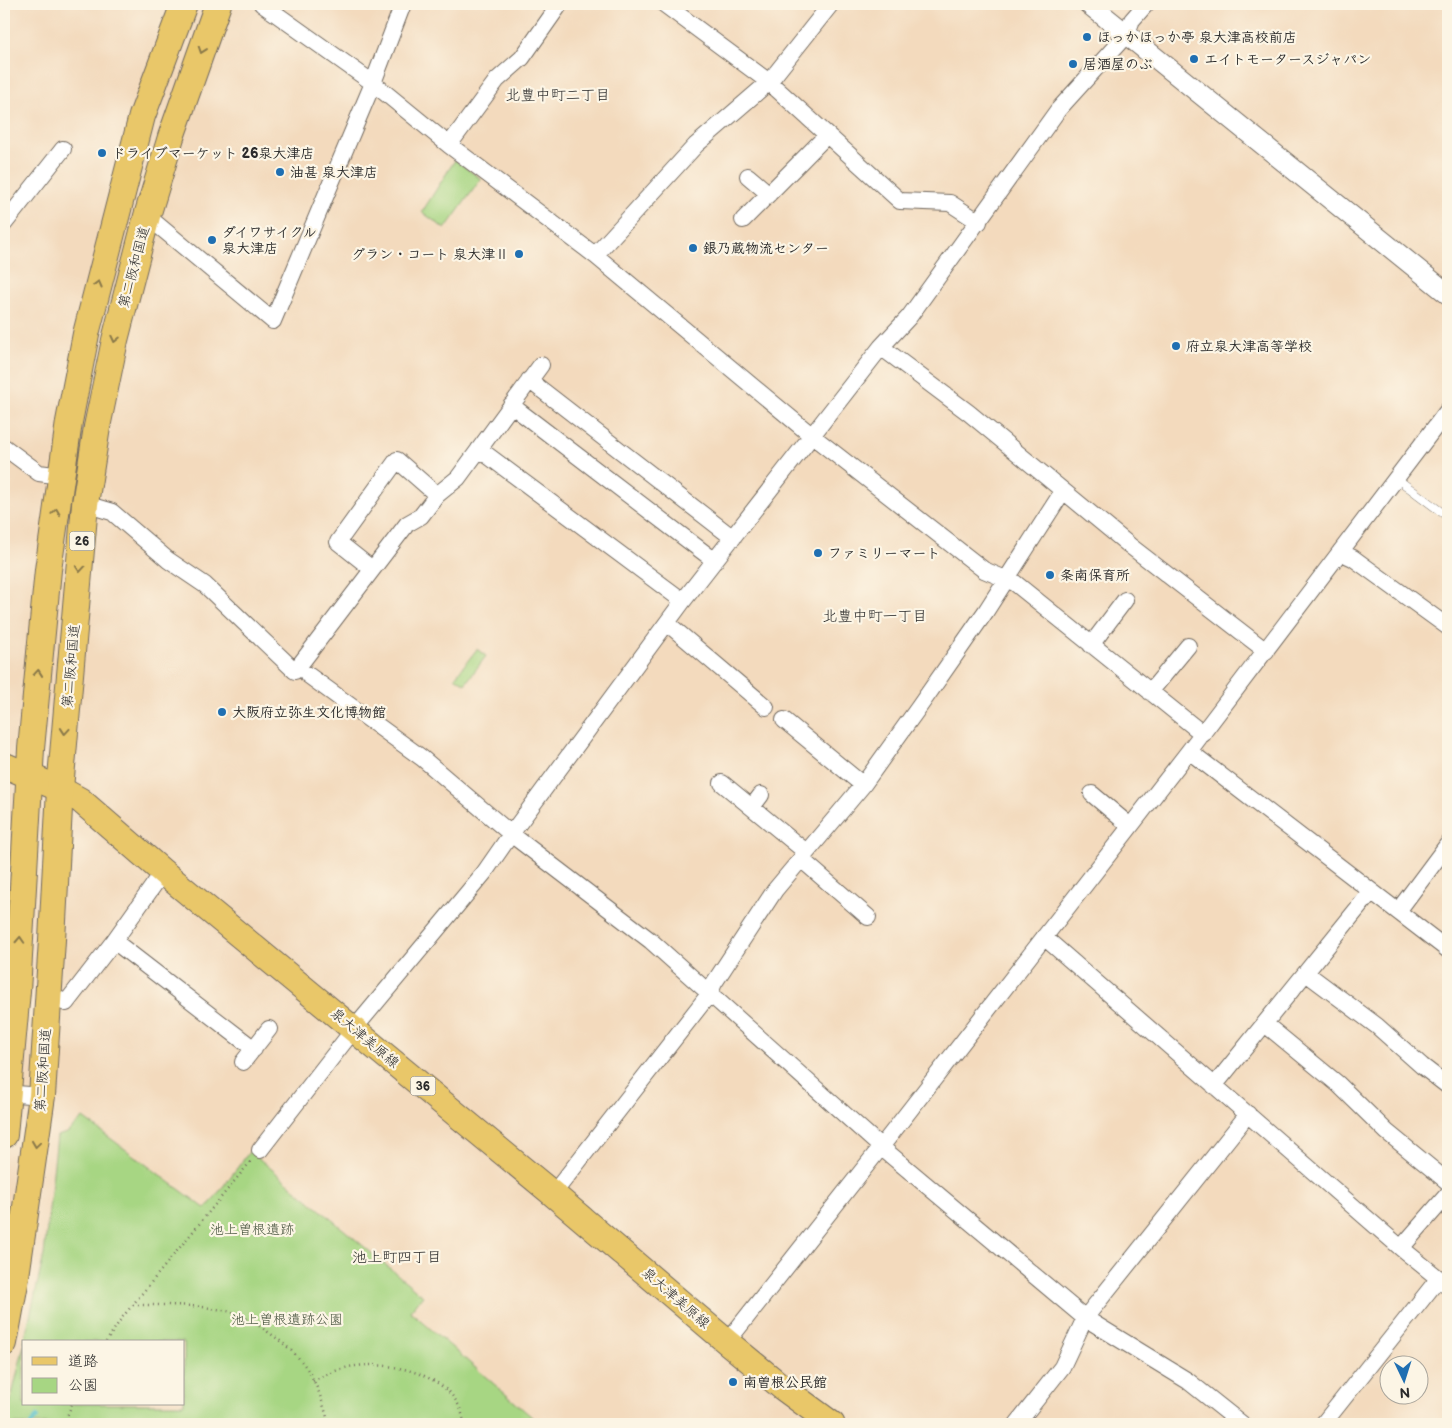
<svg xmlns="http://www.w3.org/2000/svg" width="1452" height="1428" font-family="'Balsamiq Sans','Klee One',sans-serif">
<rect width="100%" height="100%" fill="#fcf5e5"/>
<filter id="ink" filterUnits="userSpaceOnUse"><feTurbulence type="fractalNoise" baseFrequency=".02" numOctaves="2"/><feDisplacementMap in="SourceGraphic" scale="10" xChannelSelector="R" yChannelSelector="G"/><feConvolveMatrix kernelMatrix="1 2 1 2 8 2 1 2 1" color-interpolation-filters="sRGB"/></filter>
<filter id="wash" filterUnits="userSpaceOnUse"><feTurbulence type="fractalNoise" baseFrequency=".0096" numOctaves="4" result="noise"/><feDisplacementMap in="SourceGraphic" scale="20" xChannelSelector="R" yChannelSelector="G"/><feGaussianBlur stdDeviation="1.12" result="paint"/><feColorMatrix in="noise" values="0 0 0 0 0 0 0 0 0 0 0 0 0 0 0 0 0 1.4 0 .05"/><feComposite in="paint" operator="in"/></filter>
<g filter="url(#wash)">
<rect width="100%" height="100%" fill="#f3dabd"/>
<path fill="#a7d683" stroke="#698057" d="M 455,160 L 481,179 L 445,229 L 422,212 Z
M 477,649 L 486,656 L 465,684 L 455,677 Z
M 83,1118 L 206,1209 L 250,1151 L 423,1296 L 410,1311 L 540,1424 L 5,1424 L 24,1345 L 24,1404 L 184,1404 L 184,1342 L 24,1342 L 44,1255 L 57,1136 L 67,1133 Z"/>
<g fill="none" stroke-linecap="round" stroke-linejoin="round">
<path stroke="#50bec7" stroke-width="4.5" d="M 31,1424 L 37,1417"/>
</g>
</g>
<g filter="url(#ink)">
<g fill="none" stroke-linecap="round" stroke-linejoin="round">
<g stroke="#71685e" stroke-width="9">
<path id="service" d="M 1396,478 L 1448,517"/>
</g>
<g stroke="#71685e" stroke-width="18">
<path id="minor" d="M 262,4 L 373,83 L 449,145 L 596,256 L 811,435 L 984,570 L 1015,583 L 1203,734
M 664,4 L 769,82 L 900,201 L 950,203 L 979,222
M 449,145 L 497,80 L 522,58 L 560,4
M 748,176 L 769,194
M 147,216 L 273,321 L 373,83 L 403,4
M 743,220 L 827,135
M 4,224 L 63,149
M 596,256 L 599,251 L 696,145 L 769,82 L 831,4
M 881,347 L 969,413 L 1129,545 L 1266,651
M 529,380 L 733,538
M 511,405 L 715,561
M 4,447 L 39,473 L 61,476
M 479,449 L 683,601
M 85,504 L 112,512 L 168,560 L 205,585 L 295,671 L 407,524 L 421,516 L 437,495 L 458,478 L 541,365
M 1340,552 L 1353,558 L 1448,627
M 372,569 L 338,542 L 397,460 L 437,495
M 667,623 L 766,707
M 1091,645 L 1125,600
M 308,675 L 422,758 L 511,834 L 651,941 L 881,1147 L 1085,1318 L 1188,1381 L 1242,1424
M 1150,692 L 1188,646
M 784,720 L 863,785
M 1189,751 L 1448,950
M 722,783 L 806,852
M 1092,794 L 1130,826
M 752,807 L 761,795
M 801,859 L 868,917
M 1398,911 L 1448,844
M 1044,937 L 1401,1248 L 1448,1286
M 114,941 L 254,1049
M 1306,973 L 1377,1026 L 1422,1066 L 1448,1086
M 48,994 L 66,1003 L 114,941 L 163,872
M 1265,1024 L 1338,1084 L 1387,1132 L 1448,1182
M 243,1062 L 269,1029
M 1214,1086 L 1371,892
M 4,1093 L 42,1096
M 260,1150 L 354,1029 L 484,873 L 511,834 L 683,601 L 881,347 L 909,317 L 1058,110 L 1126,35 L 1132,20 L 1146,4
M 553,1194 L 710,993 L 714,983 L 775,890 L 863,785 L 919,707 L 986,611 L 1063,491
M 1401,1248 L 1448,1194
M 727,1342 L 881,1147 L 1189,751 L 1448,410
M 1017,1424 L 1062,1367 L 1085,1318 L 1248,1114
M 1323,1424 L 1439,1278"/>
</g>
<g stroke="#71685e" stroke-width="22">
<path id="tertiary" d="M 1089,4 L 1448,294"/>
</g>
<g stroke="#71685e" stroke-width="27">
<path id="primary" d="M 4,765 L 60,789 L 80,800 L 163,872 L 553,1194 L 727,1342 L 783,1388 L 832,1424"/>
</g>
<g stroke="#71685e" stroke-width="28">
<path id="trunk" d="M 4,1135 L 17,991 L 31,749 L 40,653 L 48,570 L 69,422 L 86,334 L 142,116 L 184,4
M 4,1343 L 15,1283 L 42,1096 L 52,940 L 60,789 L 85,504 L 97,427 L 115,340 L 147,216 L 171,137 L 218,4"/>
</g>
<path stroke="#71685e" stroke-width="2.5" stroke-dasharray="1 4" stroke-linecap="butt" d="M 133,1305 C 164,1305 196,1304 227,1311 C 248,1315 289,1345 302,1362 C 316,1379 323,1403 329,1424
M 106,1342 L 121,1319 L 251,1161
M 313,1381 C 324,1375 336,1370 349,1367 C 389,1359 460,1375 464,1424
M 64,1424 L 72,1404"/>
<use href="#service" stroke="#fff" stroke-width="8"/>
<use href="#minor" stroke="#fff" stroke-width="16"/>
<use href="#tertiary" stroke="#fff" stroke-width="20"/>
<use href="#primary" stroke="#e9c769" stroke-width="25"/>
<use href="#trunk" stroke="#e9c769" stroke-width="26"/>
</g>
<defs><path id="oneway-chevron" d="M-2-3.5L2.5 0L-2 3.5" fill="none" stroke-width="1.6" stroke-linecap="round" stroke-linejoin="round" transform="scale(1.25)"/></defs>
<g stroke="#8a794a">
<use href="#oneway-chevron" transform="translate(202 50) rotate(109)"/>
<use href="#oneway-chevron" transform="translate(98 284) rotate(-76)"/>
<use href="#oneway-chevron" transform="translate(115 339) rotate(103)"/>
<use href="#oneway-chevron" transform="translate(56 512) rotate(-82)"/>
<use href="#oneway-chevron" transform="translate(80 569) rotate(95)"/>
<use href="#oneway-chevron" transform="translate(38 673) rotate(-85)"/>
<use href="#oneway-chevron" transform="translate(65 731) rotate(95)"/>
<use href="#oneway-chevron" transform="translate(20 940) rotate(-87)"/>
<use href="#oneway-chevron" transform="translate(36 1144) rotate(98)"/>
</g>
</g>
<g fill="#1f6fb2" stroke="#fcf5e5" stroke-width="2">
<circle cx="1087" cy="37" r="5"/>
<circle cx="1194" cy="59" r="5"/>
<circle cx="1073" cy="64" r="5"/>
<circle cx="102" cy="153" r="5"/>
<circle cx="280" cy="172" r="5"/>
<circle cx="212" cy="240" r="5"/>
<circle cx="693" cy="248" r="5"/>
<circle cx="519" cy="254" r="5"/>
<circle cx="1176" cy="346" r="5"/>
<circle cx="818" cy="553" r="5"/>
<circle cx="1050" cy="575" r="5"/>
<circle cx="222" cy="712" r="5"/>
<circle cx="733" cy="1382" r="5"/>
</g>
<g text-anchor="middle" dominant-baseline="central" stroke-width="4.5" stroke-linejoin="round" paint-order="stroke">
<g fill="#fcf5e5" stroke="#6a6863" stroke-width="1">
<rect x="69.5" y="531.5" width="25" height="19" rx="4"/>
<rect x="410.5" y="1076.5" width="25" height="19" rx="4"/>
</g>
<g font-size="12" font-weight="bold" fill="#2b2b2b">
<text x="82" y="541">26</text>
<text x="423" y="1086">36</text>
</g>
<g font-size="14" font-weight="bold" fill="#2b2b2b" stroke="#fcf5e5" text-anchor="start">
<text x="1097" y="37">ほっかほっか亭 泉大津高校前店</text>
<text x="1204" y="59">エイトモータースジャパン</text>
<text x="1083" y="64">居酒屋のぶ</text>
<text x="112" y="153">ドライブマーケット 26泉大津店</text>
<text x="290" y="172">油甚 泉大津店</text>
<text x="222" y="232">ダイワサイクル<tspan x="222" dy="16">泉大津店</tspan></text>
<text x="703" y="248">銀乃蔵物流センター</text>
<text x="509" y="254" text-anchor="end">グラン・コート 泉大津Ⅱ</text>
<text x="1186" y="346">府立泉大津高等学校</text>
<text x="828" y="553">ファミリーマート</text>
<text x="1060" y="575">条南保育所</text>
<text x="232" y="712">大阪府立弥生文化博物館</text>
<text x="743" y="1382">南曽根公民館</text>
</g>
<g font-size="14" fill="#2b2b2b" stroke="#fcf5e5">
<text transform="translate(134 267) rotate(-75)">第二阪和国道</text>
<text transform="translate(71 666) rotate(-85)">第二阪和国道</text>
<text transform="translate(365 1038) rotate(40)">泉大津美原線</text>
<text transform="translate(43 1070) rotate(-86)">第二阪和国道</text>
<text transform="translate(676 1298) rotate(41)">泉大津美原線</text>
</g>
<g font-size="14" fill="#4a5641" stroke="#fcf5e5">
<text x="252" y="1229">池上曽根遺跡</text>
<text x="287" y="1319">池上曽根遺跡公園</text>
</g>
<g font-size="15" fill="#2b2b2b" stroke="#fcf5e5">
<text x="558" y="95">北豊中町二丁目</text>
<text x="875" y="616">北豊中町一丁目</text>
<text x="397" y="1257">池上町四丁目</text>
</g>
</g>
<rect width="1452" height="1428" fill="none" stroke="#fcf5e5" stroke-width="20"/>
<rect x="22" y="1340" width="162" height="65" fill="#fcf5e5" stroke="#a8a49b"/>
<rect x="32" y="1357" width="25" height="8" fill="#e9c769" stroke="#a8a49b"/>
<text x="68" y="1366" font-size="15" fill="#2b2b2b">道路</text>
<rect x="32" y="1378" width="25" height="15" fill="#a7d683" stroke="#a8a49b"/>
<text x="68" y="1390" font-size="15" fill="#2b2b2b">公園</text>
<g transform="translate(1404 1380) rotate(176)"><circle r="24" fill="#fcf5e5" stroke="#a8a49b"/>
<path d="M0-4L9 19L0 12L-9 19Z" fill="#1f6fb2"/>
<text y="-8" font-size="14" font-weight="bold" text-anchor="middle" fill="#2b2b2b">N</text>
</g>
</svg>
